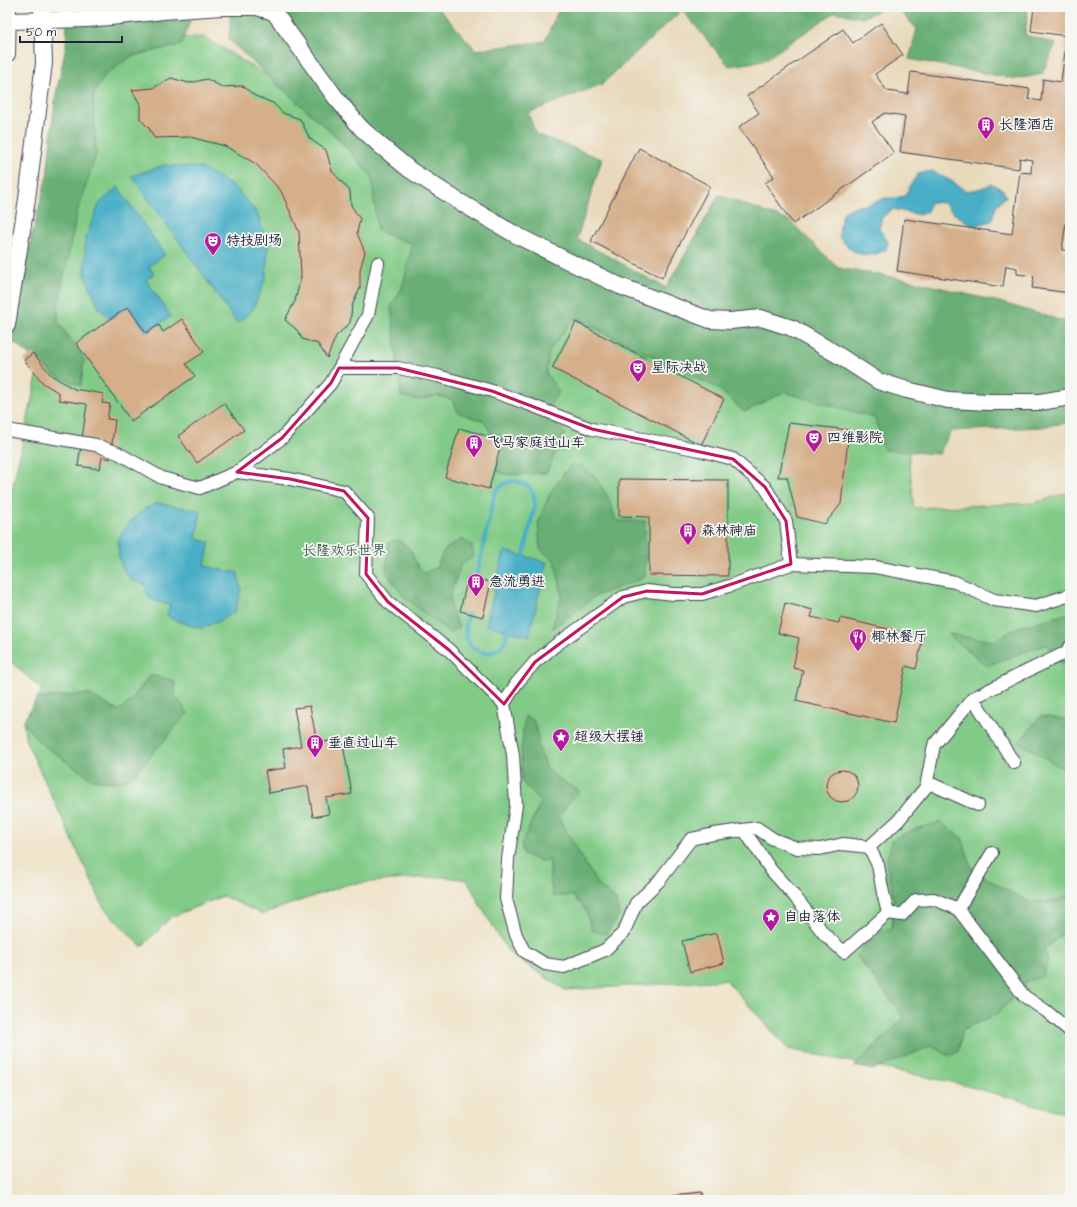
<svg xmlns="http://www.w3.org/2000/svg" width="1077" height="1207" font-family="'Architects Daughter','LXGW WenKai TC',sans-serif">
<rect width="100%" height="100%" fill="#f6f6f2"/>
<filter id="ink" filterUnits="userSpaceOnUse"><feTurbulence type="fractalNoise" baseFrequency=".025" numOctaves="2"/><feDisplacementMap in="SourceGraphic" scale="8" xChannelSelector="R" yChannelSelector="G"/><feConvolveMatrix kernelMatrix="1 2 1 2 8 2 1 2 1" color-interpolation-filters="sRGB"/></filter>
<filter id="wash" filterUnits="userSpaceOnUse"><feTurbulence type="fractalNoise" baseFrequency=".012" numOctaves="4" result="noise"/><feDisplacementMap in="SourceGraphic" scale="16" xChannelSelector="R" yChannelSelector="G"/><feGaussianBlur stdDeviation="0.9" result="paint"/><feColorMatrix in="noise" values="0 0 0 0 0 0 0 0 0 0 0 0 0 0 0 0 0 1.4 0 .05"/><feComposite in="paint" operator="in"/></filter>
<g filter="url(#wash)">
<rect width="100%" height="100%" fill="#efe5cc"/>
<path fill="#e8d9ba" d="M 69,7 L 1070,7 L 1070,492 L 1034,503 L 914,508 L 339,139 L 269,77 L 204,37 L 139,40 Z"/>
<path fill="#82cb87" stroke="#527661" d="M 204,37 L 269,77 L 339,139 L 905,418 L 914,508 L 1034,503 L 1070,492 L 1070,1114 L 956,1083 L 788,1049 L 726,980 L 565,990 L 509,953 L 480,905 L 467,880 L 447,877 L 416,878 L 349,884 L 262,914 L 223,896 L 171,917 L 142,947 L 104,908 L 26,741 L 23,722 L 42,690 L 7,658 L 7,513 L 40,363 L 84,91 L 139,40 Z"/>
<path fill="#69af74" stroke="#466858" d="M 67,7 L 186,7 L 190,21 L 181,45 L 132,56 L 104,76 L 93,96 L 96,155 L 77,212 L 58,307 L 58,322 L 84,360 L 81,386 L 55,375 L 12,341 L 27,254 L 47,176 L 55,99 L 66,46 Z
M 231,7 L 437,7 L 476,50 L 545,41 L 558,11 L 561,7 L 886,7 L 862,18 L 835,12 L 763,61 L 729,66 L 682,10 L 602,84 L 528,113 L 536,134 L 602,159 L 577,239 L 666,288 L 719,195 L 790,221 L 838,268 L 909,280 L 999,302 L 1070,323 L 1070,422 L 1041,427 L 951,431 L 939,454 L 884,450 L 875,418 L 784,392 L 744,412 L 719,389 L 574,318 L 549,351 L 546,373 L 559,392 L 546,411 L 565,433 L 546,473 L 510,475 L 497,472 L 505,439 L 490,432 L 484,421 L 459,413 L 452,400 L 438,396 L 419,400 L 401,396 L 391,307 L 402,288 L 413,244 L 377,231 L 372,177 L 339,139 L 269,77 L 229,40 Z
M 896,7 L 1028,7 L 1025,35 L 1056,44 L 1042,74 L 1016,79 L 909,59 L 917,29 Z
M 570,465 L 582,466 L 595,477 L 608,497 L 616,521 L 645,521 L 645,577 L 596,596 L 552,629 L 562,594 L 555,561 L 540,549 L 538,524 L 549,495 Z
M 462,539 L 472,546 L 474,556 L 460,566 L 450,597 L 451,609 L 459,627 L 450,633 L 404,597 L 386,572 L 389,542 L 399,540 L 410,549 L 418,567 L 425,573 L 437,567 L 444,550 Z
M 1070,613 L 1070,673 L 1047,644 L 986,666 L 948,634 L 994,641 L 1018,627 Z
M 150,675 L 175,681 L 175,696 L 188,713 L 133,776 L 118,782 L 93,780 L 39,742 L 23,722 L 37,699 L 50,697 L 89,694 L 118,711 L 131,701 Z
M 525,716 L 533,720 L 537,729 L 538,744 L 547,769 L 564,782 L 580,791 L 569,802 L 559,818 L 598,885 L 616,900 L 619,916 L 606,934 L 591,930 L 587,912 L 573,896 L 553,896 L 550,879 L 550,860 L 540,861 L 523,854 L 521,844 L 541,802 L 522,782 L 521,749 Z
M 1041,716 L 1070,720 L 1070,773 L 1019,742 Z
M 940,822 L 962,838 L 972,869 L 1001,887 L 1030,902 L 1057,901 L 1070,894 L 1070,928 L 1044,949 L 1048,960 L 1043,976 L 1027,982 L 997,1014 L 963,1029 L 958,1052 L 949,1056 L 931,1046 L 874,1070 L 854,1066 L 904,1018 L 857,956 L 874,932 L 892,928 L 894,896 L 886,863 L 892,840 L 912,830 Z"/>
<path fill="#46aec6" stroke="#346880" d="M 164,165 L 202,168 L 235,187 L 257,213 L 268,244 L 266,278 L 253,309 L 238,324 L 132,176 Z
M 932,171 L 955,183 L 965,191 L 979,189 L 992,184 L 1003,190 L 1006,197 C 996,203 994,210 992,221 L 972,226 L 951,211 L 945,203 L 930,202 L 927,212 L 919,215 L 893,209 L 882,217 L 879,229 L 885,237 L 888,243 L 886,250 C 865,260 853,255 839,237 L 840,223 L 844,212 L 855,206 L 867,205 L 885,198 L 896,198 L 905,196 L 910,186 L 918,174 Z
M 118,187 L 165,255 L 149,266 L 154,274 L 146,280 L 171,316 L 146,333 L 128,307 L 110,319 L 99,308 L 85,275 L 85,238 L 100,203 Z
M 158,503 L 201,511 L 196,539 L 210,542 L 205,566 L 238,573 L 241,589 L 235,612 L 217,622 L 201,628 L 189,625 L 170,618 L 167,614 L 170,605 L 150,599 L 146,591 L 147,586 L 131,580 L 122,567 L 119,557 L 118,541 L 123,530 L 137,515 L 146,508 Z
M 504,551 L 547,562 L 529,636 L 486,625 Z"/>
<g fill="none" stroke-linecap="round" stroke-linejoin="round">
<path stroke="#46aec6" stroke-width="4" d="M 512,481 C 527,482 534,488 535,504 L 505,642 C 503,644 501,647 498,649 C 488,656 472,652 467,640 C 465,635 466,629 466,624 L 495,493 C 500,486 504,483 512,481 Z"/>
</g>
<g id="blocks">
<path fill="#d5af89" d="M 1034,7 L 1070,7 L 1070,216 L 1067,215 L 1062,250 L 1070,251 L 1070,293 L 1032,288 L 1034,276 L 1017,274 L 1017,268 L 1007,266 L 1006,266 L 1003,287 L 897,271 L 904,219 L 1012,234 L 1020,172 L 1031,173 L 1032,160 L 1020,158 L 1019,169 L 900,152 L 905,116 L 885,113 L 872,122 L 894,153 L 793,224 L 765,183 L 774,177 L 739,127 L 759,113 L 747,96 L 843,29 L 853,43 L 881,23 L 903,55 L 875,74 L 887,91 L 908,94 L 911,72 L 1030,89 L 1028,99 L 1041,101 L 1043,79 L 1061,82 L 1067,36 L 1031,31 Z
M 171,78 L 189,83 L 207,79 L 222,87 L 243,86 L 255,96 L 273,103 L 283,113 L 300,119 L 310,139 L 326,150 L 332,171 L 350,191 L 351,205 L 360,219 L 357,233 L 365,252 L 360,270 L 360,288 L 352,306 L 350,323 L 336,336 L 327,358 L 318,344 L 302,339 L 297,330 L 285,320 L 295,301 L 301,277 L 299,232 L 281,191 L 256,164 L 225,146 L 190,137 L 154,138 L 149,128 L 140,119 L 140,104 L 132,90 L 153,88 Z
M 639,148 L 710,186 L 662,278 L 591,241 Z
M 128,307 L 146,333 L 159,325 L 163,332 L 182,319 L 204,352 L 186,364 L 195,376 L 131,421 L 76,343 Z
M 576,322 L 724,399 L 701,445 L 552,368 Z
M 33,353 L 51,375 L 74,389 L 104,394 L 102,403 L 110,404 L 107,419 L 115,420 L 110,459 L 102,457 L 100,469 L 78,466 L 87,404 L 59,400 L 59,393 L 43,383 L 24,360 Z
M 224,403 L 244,430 L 197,463 L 178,436 Z
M 789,423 L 849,430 L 841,504 L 825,524 L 797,517 L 787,477 L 778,477 Z
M 459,428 L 502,440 L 489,489 L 445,477 Z
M 619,479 L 728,480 L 728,576 L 649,575 L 649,517 L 619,516 Z
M 468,577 L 491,582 L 483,617 L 460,611 Z
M 785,603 L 813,610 L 811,617 L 839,623 L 840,618 L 923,637 L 916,669 L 906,666 L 894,723 L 796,701 L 803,670 L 793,668 L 799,638 L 778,633 Z
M 310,706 L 317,743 L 342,739 L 352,794 L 326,798 L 329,814 L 313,817 L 308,786 L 269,793 L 265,771 L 286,768 L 283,749 L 301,746 L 294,708 Z
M826 786a16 16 0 1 1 32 0a16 16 0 1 1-32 0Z
M 717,933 L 724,963 L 690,972 L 682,941 Z
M 700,1193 L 701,1200 L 673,1200 L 672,1196 Z"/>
</g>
</g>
<g filter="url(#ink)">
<use href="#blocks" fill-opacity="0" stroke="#413f51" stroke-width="1"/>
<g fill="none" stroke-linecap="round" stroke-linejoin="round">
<g stroke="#413f51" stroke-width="14">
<path id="pedestrian" d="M 339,368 L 398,368 L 438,376 L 492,391 L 528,404 L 592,429 L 695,449 L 733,459 L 765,487 L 786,521 L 791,564
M 7,430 L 96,445 L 118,453 L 162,478 L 200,488 L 237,472 L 282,438 L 331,383 L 368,315 L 378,263
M 237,472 L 290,479 L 344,491 L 368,518 L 366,574 L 388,602 L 449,650 L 504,704 L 513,755 L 516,805 L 508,859 L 506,899 L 516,935 L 524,951 L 545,964 L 564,967 L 605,950 L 624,932 L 636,903 L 659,881 L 691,839 L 714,834 L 757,828 L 773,839 L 797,848 L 820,849 L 843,844 L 869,847 L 898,821 L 926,787 L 934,745 L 973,698 L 1021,674 L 1065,653 L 1070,647
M 973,698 L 1014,763
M 504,704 L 516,684 L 535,662 L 557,644 L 623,597 L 647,591 L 673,594 L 702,594 L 729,586 L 791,564 L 875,567 L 955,582 L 994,600 L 1036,606 L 1070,595
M 927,782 L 978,805
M 744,830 L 771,870 L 796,898 L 825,935 L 844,952 L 888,913
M 869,847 L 878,865 L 883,893 L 888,913 L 902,915 L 916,900 L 934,899 L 958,909 L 1024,996 L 1046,1011 L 1070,1031
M 958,909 L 992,853"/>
</g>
<g stroke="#413f51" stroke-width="18">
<path id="minor" d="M 8,21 L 88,19 L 120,16 L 163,11 L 222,7 L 257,7 L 274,12 L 336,98 L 361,128 L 381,146 L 410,170 L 460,202 L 516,235 L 572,263 L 620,286 L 710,320 L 730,321 L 761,318 L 792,328 L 838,355 L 878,381 L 907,390 L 948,400 L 989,402 L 1040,402 L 1070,397
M 7,54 L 8,7
M 7,325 L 27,199 L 44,63 L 42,7"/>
</g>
<use href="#pedestrian" stroke="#fff" stroke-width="12"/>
<use href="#minor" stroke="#fff" stroke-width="16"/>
</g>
</g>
<path fill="none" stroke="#c2185b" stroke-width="3" stroke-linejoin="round" d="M 339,368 L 398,368 L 492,391 L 592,429 L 733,459 L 765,487 L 786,521 L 791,564 L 702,594 L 647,591 L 623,597 L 535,662 L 504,704 L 449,650 L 388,602 L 366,574 L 368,518 L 344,491 L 290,479 L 237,472 L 282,438 L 331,383 Z"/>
<defs>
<g id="building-pin" transform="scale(0.9)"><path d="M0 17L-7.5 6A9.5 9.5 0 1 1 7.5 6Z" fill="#b5179e" stroke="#f6f6f2"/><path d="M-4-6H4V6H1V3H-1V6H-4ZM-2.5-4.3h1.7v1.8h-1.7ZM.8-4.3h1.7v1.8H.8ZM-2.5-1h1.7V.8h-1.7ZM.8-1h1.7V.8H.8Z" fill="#fff"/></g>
<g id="theatre-pin" transform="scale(0.9)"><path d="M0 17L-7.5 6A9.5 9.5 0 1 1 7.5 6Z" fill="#b5179e" stroke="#f6f6f2"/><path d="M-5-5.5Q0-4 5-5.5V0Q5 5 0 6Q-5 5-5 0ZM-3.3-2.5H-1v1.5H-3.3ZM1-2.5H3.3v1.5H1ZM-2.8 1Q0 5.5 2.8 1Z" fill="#fff"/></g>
<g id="restaurant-pin" transform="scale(0.9)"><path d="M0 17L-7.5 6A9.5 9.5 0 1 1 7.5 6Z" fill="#b5179e" stroke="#f6f6f2"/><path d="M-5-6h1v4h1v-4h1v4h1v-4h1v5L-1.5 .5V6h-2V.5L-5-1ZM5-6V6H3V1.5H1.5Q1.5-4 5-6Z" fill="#fff"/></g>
<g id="sight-pin" transform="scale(0.9)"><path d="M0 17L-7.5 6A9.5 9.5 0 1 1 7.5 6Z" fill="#b5179e" stroke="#f6f6f2"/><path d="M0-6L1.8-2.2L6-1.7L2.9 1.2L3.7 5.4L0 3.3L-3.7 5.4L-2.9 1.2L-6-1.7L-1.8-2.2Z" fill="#fff"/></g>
</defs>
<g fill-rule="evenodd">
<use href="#building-pin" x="986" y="125"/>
<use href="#theatre-pin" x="213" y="241"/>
<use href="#theatre-pin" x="638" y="368"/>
<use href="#theatre-pin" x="814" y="438"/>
<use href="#building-pin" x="474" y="443"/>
<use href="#building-pin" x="688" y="531"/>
<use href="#building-pin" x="476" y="582"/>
<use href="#restaurant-pin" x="858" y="637"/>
<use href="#sight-pin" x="561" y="737"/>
<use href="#building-pin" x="315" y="743"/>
<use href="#sight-pin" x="771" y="917"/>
</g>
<g text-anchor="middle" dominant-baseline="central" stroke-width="3.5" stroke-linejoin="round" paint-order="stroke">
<g font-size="14" fill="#22223b" stroke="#f6f6f2" text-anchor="start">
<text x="999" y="125">长隆酒店</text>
<text x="226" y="241">特技剧场</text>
<text x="651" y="368">星际决战</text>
<text x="827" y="438">四维影院</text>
<text x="487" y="443">飞马家庭过山车</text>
<text x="701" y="531">森林神庙</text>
<text x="489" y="582">急流勇进</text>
<text x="871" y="637">椰林餐厅</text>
<text x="574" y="737">超级大摆锤</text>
<text x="328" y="743">垂直过山车</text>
<text x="784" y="917">自由落体</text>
</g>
<g font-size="14" fill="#445d56" stroke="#f6f6f2">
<text x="344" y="551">长隆欢乐世界</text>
</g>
</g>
<rect width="1077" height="1207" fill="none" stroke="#f6f6f2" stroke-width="24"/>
<path d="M20 36v6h102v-6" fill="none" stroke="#22223b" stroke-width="2"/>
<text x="26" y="36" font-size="12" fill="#22223b" stroke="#f6f6f2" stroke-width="3" paint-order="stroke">50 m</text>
</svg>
